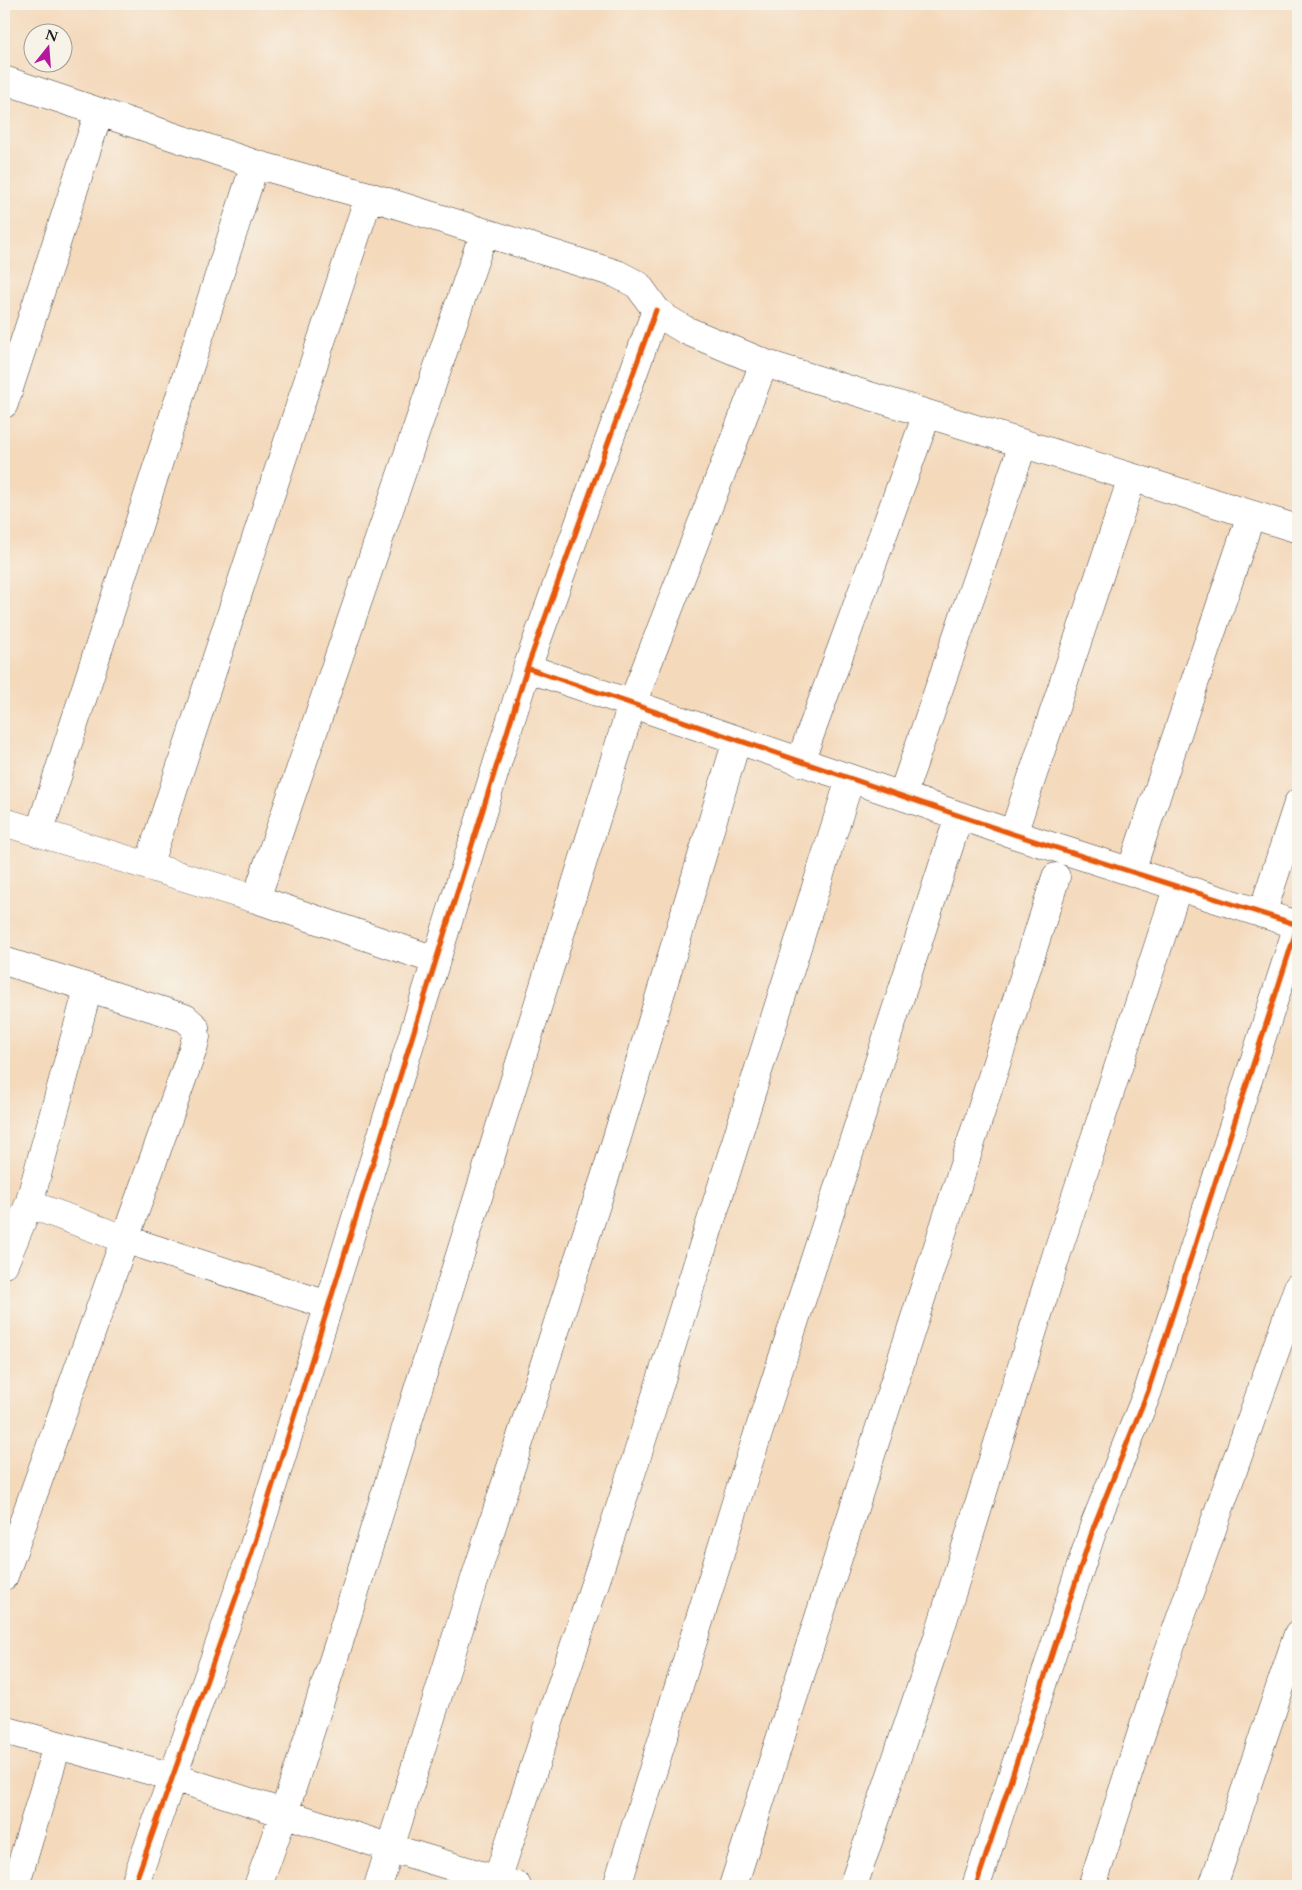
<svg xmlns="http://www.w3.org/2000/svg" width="1302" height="1890" font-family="Cardo,serif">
<rect width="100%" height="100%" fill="#f7f3e8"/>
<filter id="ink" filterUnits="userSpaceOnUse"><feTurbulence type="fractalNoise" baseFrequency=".02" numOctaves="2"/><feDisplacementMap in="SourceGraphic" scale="10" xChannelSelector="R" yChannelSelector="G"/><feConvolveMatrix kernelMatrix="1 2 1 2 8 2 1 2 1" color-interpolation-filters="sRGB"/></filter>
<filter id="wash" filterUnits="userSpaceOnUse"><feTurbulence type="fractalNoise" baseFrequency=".0096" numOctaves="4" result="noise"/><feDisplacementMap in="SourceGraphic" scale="20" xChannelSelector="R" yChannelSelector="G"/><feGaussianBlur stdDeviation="1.12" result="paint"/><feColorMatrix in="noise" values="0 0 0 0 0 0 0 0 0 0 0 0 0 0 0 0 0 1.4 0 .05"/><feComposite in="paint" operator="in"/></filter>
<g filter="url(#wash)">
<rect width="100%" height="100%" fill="#f4d9bb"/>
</g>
<g filter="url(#ink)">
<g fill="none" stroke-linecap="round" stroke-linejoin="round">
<g stroke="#3c3834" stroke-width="29">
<path id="street" d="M 4,80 L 255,164 L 369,196 L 617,274 L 638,285 L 656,310 L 667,319 L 685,330 L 764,363 L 1298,529
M 4,404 L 99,112
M 527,668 L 1013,834 L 1298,925 L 1148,1391 L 1094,1526 L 976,1886
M 800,762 L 927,414
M 902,796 L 1023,444
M 4,822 L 256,899 L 435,960
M 39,833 L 255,164
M 1013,834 L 1132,478
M 148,866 L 369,196
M 1131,871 L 1251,515
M 256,899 L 484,232
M 1262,914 L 1298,803
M 4,961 L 185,1018 L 195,1027 L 196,1037 L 193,1049 L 4,1576
M 29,1204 L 124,1239 L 328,1305
M 4,1264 L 29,1204 L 88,989
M 4,1730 L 173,1777 L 391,1848 L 517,1886
M 15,1886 L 57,1746
M 134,1886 L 251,1555 L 527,668 L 656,310
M 258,1886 L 284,1813 L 341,1636 L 632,704 L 764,363
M 378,1886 L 469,1597 L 606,1174 L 737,740
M 495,1886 L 636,1459 L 850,779
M 617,1886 L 741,1486 L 959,816
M 733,1886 L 1056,877
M 853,1886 L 937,1640 L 1058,1250 L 1178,886
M 1092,1886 L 1160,1676 L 1298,1287
M 1213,1886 L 1298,1634"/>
</g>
<use href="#street" stroke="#fff" stroke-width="28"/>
<g stroke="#f7f3e8" stroke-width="8">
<path id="cycleway" d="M 527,668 L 1013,834 L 1298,925 L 1148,1391 L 1094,1526 L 976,1886
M 134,1886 L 251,1555 L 527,668 L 656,310"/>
</g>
<use href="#cycleway" stroke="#e8590c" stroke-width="5"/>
</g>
</g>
<rect width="1302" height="1890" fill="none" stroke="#f7f3e8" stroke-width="20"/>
<g transform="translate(48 48) rotate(17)"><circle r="24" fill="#f7f3e8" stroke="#9f9d96"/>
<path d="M0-4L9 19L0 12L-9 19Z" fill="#b5179e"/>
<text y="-8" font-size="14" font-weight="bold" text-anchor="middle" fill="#1c1c1c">N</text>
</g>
</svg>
